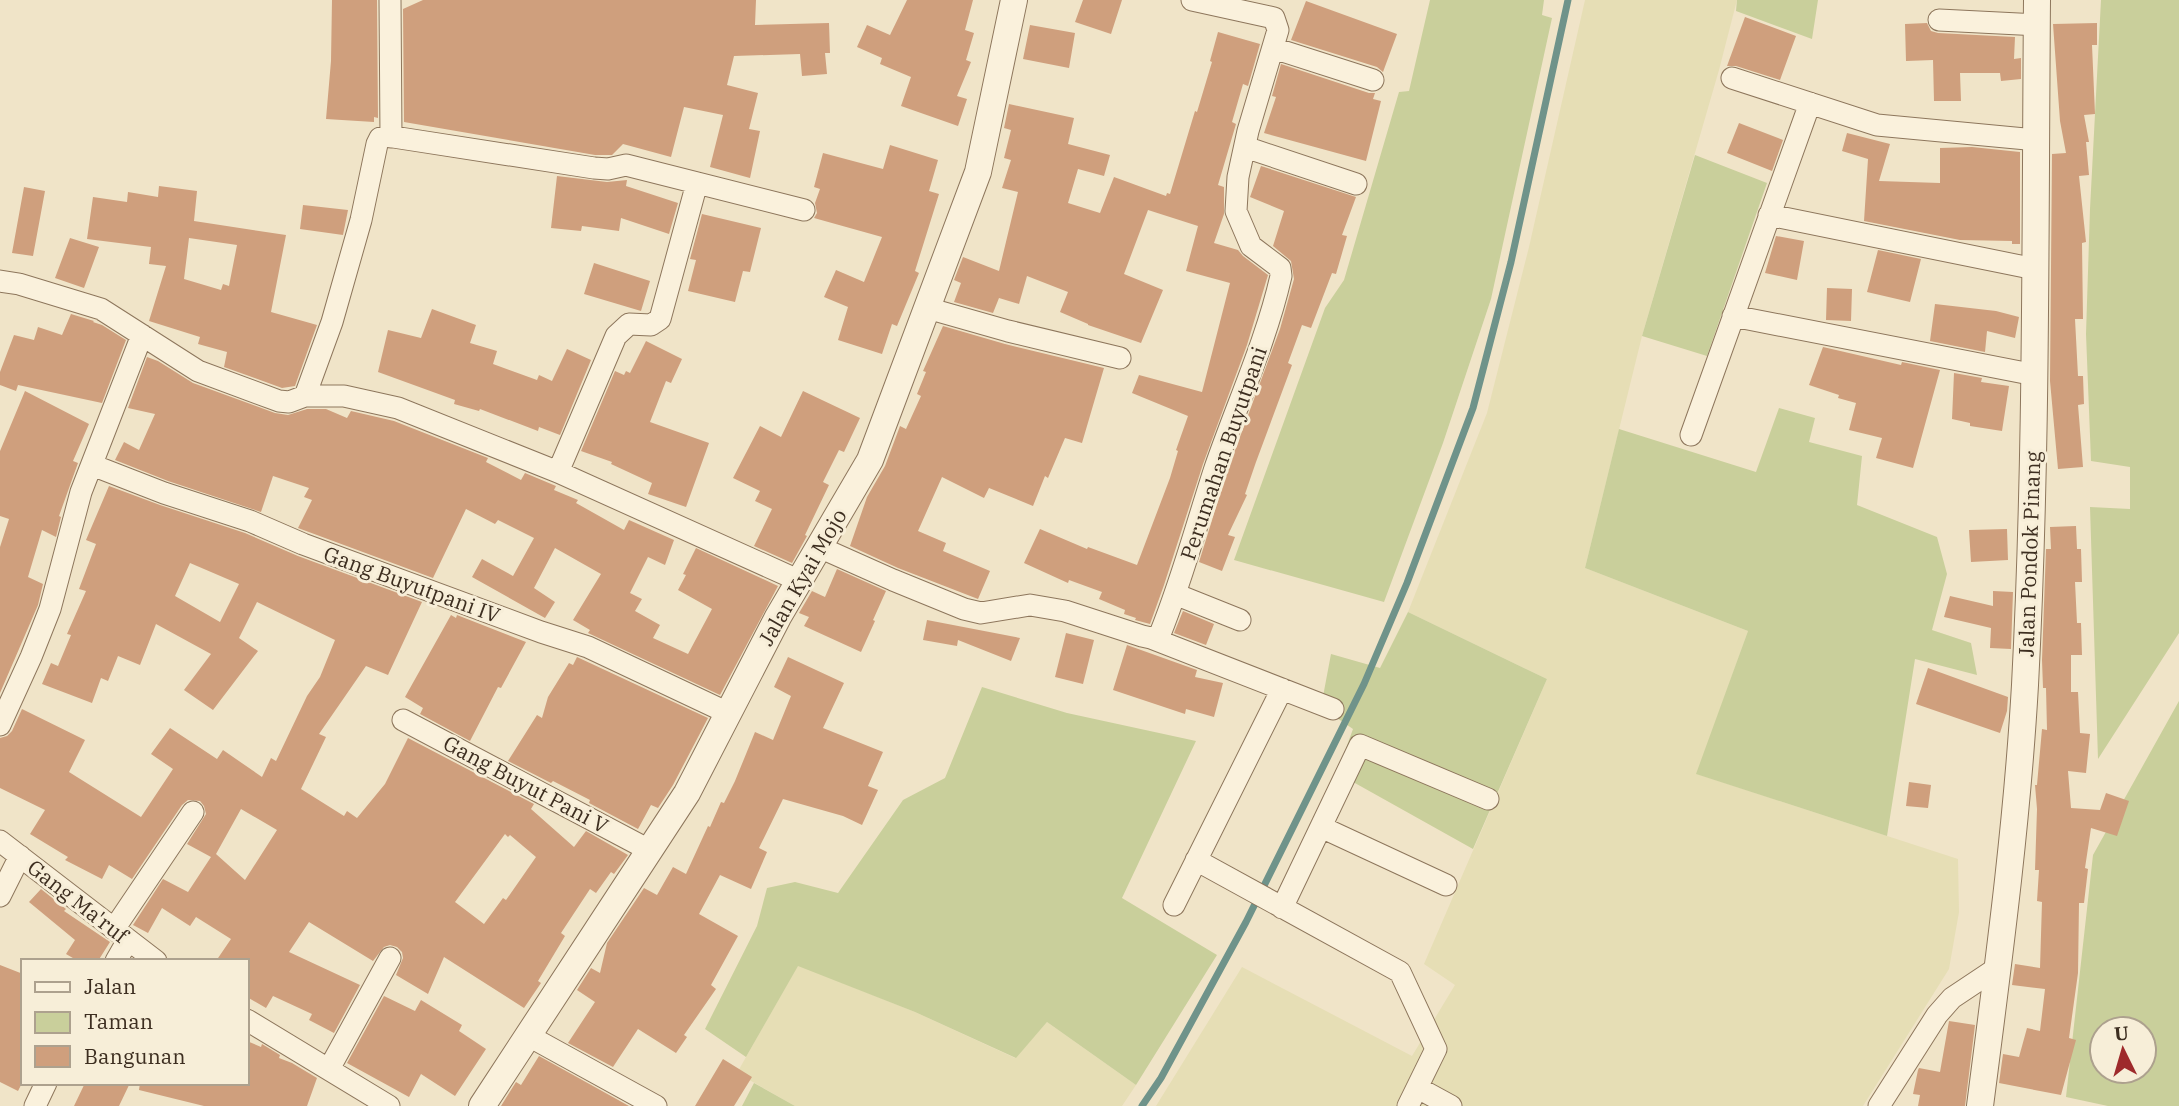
<svg xmlns="http://www.w3.org/2000/svg" width="2179" height="1106" font-family="'IBM Plex Serif',serif">
<rect width="100%" height="100%" fill="#f0e4c8"/>
<path fill="#e6deb5" d="M 1585,0 L 1737,0 L 1719,70 L 1642,336 L 1585,568 L 1748,631 L 1697,774 L 1958,859 L 1959,912 L 1949,969 L 1863,1106 L 1156,1106 L 1242,967 L 1412,1056 L 1455,985 L 1424,964 L 1547,679 L 1408,612 L 1487,413 L 1529,247 Z
M 798,965 L 915,1012 L 1015,1058 L 1047,1022 L 1136,1085 L 1122,1106 L 795,1106 L 737,1073 Z"/>
<path fill="#c9cf9b" fill-rule="evenodd" d="M 1430,0 L 1544,0 L 1542,15 L 1552,18 L 1491,299 L 1443,443 L 1384,602 L 1234,560 L 1325,308 L 1344,280 L 1399,92 L 1409,91 Z
M 1737,0 L 1818,0 L 1812,39 L 1736,11 Z
M 2101,0 L 2179,0 L 2179,633 L 2098,759 L 2090,507 L 2130,509 L 2130,467 L 2091,461 L 2086,334 L 2090,209 Z
M 1695,155 L 1767,183 L 1707,356 L 1642,336 Z
M 1779,408 L 1815,418 L 1809,442 L 1862,456 L 1857,505 L 1937,537 L 1947,574 L 1932,630 L 1971,643 L 1977,675 L 1915,659 L 1887,836 L 1696,774 L 1748,631 L 1585,568 L 1619,429 L 1756,472 Z
M 1408,612 L 1547,679 L 1473,849 L 1337,773 L 1353,729 L 1321,707 L 1331,654 L 1380,668 Z
M 982,687 L 1067,713 L 1196,741 L 1122,898 L 1217,955 L 1136,1085 L 1047,1022 L 1016,1058 L 915,1012 L 798,966 L 746,1057 L 705,1029 L 757,926 L 767,888 L 795,882 L 838,893 L 903,800 L 945,778 Z
M 2179,701 L 2179,1106 L 2108,1106 L 2066,1097 L 2093,855 ZM 2102,1029 L 2144,1029 L 2144,1071 L 2102,1071 Z
M 754,1083 L 795,1106 L 742,1106 Z"/>
<g fill="none" stroke-linecap="round" stroke-linejoin="round">
<path stroke="#6f938a" stroke-width="7" d="M 1142,1106 L 1161,1078 L 1246,922 L 1364,684 L 1407,583 L 1473,408 L 1511,262 L 1568,0"/>
</g>
<path fill="#cf9f7d" fill-rule="evenodd" d="M 332,0 L 377,0 L 378,118 L 374,117 L 374,122 L 326,119 L 331,61 Z
M 423,0 L 756,0 L 755,25 L 829,23 L 830,53 L 825,53 L 827,74 L 802,76 L 800,54 L 734,56 L 727,85 L 758,93 L 749,129 L 760,131 L 750,178 L 710,167 L 723,115 L 684,107 L 671,157 L 623,144 L 612,155 L 595,155 L 404,122 L 403,9 Z
M 907,0 L 973,0 L 965,30 L 974,33 L 966,60 L 971,62 L 957,96 L 967,99 L 958,126 L 901,106 L 911,77 L 880,64 L 882,58 L 857,47 L 867,25 L 890,35 Z
M 1083,0 L 1122,0 L 1111,34 L 1075,22 Z
M 1306,1 L 1397,34 L 1383,72 L 1377,67 L 1291,40 Z
M 1745,17 L 1796,36 L 1780,80 L 1736,66 L 1727,66 Z
M 1927,23 L 1931,31 L 1938,33 L 2015,37 L 2014,59 L 2021,58 L 2021,79 L 2001,81 L 2000,73 L 1960,73 L 1961,101 L 1934,101 L 1933,60 L 1906,61 L 1905,24 Z
M 2097,23 L 2097,45 L 2092,45 L 2095,114 L 2084,115 L 2089,142 L 2086,142 L 2089,175 L 2079,176 L 2086,242 L 2082,243 L 2083,319 L 2075,319 L 2078,376 L 2083,376 L 2084,404 L 2078,405 L 2083,467 L 2058,469 L 2050,381 L 2052,154 L 2066,153 L 2060,121 L 2053,24 Z
M 1030,25 L 1075,33 L 1069,68 L 1023,59 Z
M 1218,32 L 1260,44 L 1248,86 L 1243,84 L 1232,122 L 1236,124 L 1218,185 L 1224,187 L 1224,214 L 1214,243 L 1238,250 L 1243,256 L 1268,275 L 1247,345 L 1203,464 L 1164,585 L 1150,624 L 1135,620 L 1136,618 L 1124,614 L 1125,610 L 1099,599 L 1102,592 L 1069,580 L 1068,583 L 1024,563 L 1040,529 L 1087,549 L 1088,547 L 1137,565 L 1170,478 L 1178,451 L 1176,450 L 1188,416 L 1132,393 L 1139,375 L 1202,392 L 1230,283 L 1186,271 L 1198,226 L 1148,210 L 1124,274 L 1163,290 L 1141,343 L 1088,325 L 1088,324 L 1060,312 L 1068,292 L 1027,276 L 1019,304 L 999,298 L 993,313 L 954,302 L 961,283 L 954,280 L 963,257 L 999,271 L 1018,192 L 1002,188 L 1011,160 L 1004,158 L 1011,130 L 1004,128 L 1009,104 L 1074,118 L 1068,144 L 1110,155 L 1104,176 L 1078,169 L 1068,203 L 1100,213 L 1114,177 L 1166,196 L 1167,193 L 1170,194 L 1195,111 L 1197,112 L 1212,62 L 1210,61 Z
M 1281,64 L 1369,93 L 1375,93 L 1373,99 L 1381,101 L 1366,161 L 1264,133 L 1276,97 L 1272,96 Z
M 1739,123 L 1783,140 L 1772,171 L 1727,153 Z
M 1847,133 L 1890,144 L 1879,181 L 1940,183 L 1940,148 L 1972,147 L 2020,152 L 2020,244 L 2012,244 L 2012,241 L 1960,240 L 1864,221 L 1868,159 L 1842,151 Z
M 890,145 L 938,160 L 929,191 L 939,194 L 915,271 L 919,273 L 897,326 L 892,324 L 882,354 L 838,340 L 848,307 L 824,297 L 836,270 L 864,282 L 882,237 L 814,218 L 817,213 L 815,203 L 820,189 L 814,187 L 823,153 L 883,169 Z
M 1261,166 L 1356,197 L 1342,235 L 1347,236 L 1336,274 L 1332,273 L 1311,328 L 1302,325 L 1288,363 L 1292,365 L 1256,462 L 1245,494 L 1247,495 L 1228,535 L 1235,537 L 1222,571 L 1199,562 L 1227,472 L 1280,329 L 1294,279 L 1291,261 L 1273,246 L 1284,211 L 1250,197 Z
M 557,176 L 607,182 L 627,180 L 626,186 L 678,203 L 669,234 L 621,218 L 619,231 L 582,226 L 581,231 L 551,228 Z
M 159,186 L 197,191 L 194,221 L 286,235 L 271,312 L 317,325 L 295,386 L 282,388 L 224,367 L 227,352 L 198,344 L 200,337 L 149,321 L 166,266 L 149,264 L 151,247 L 87,239 L 93,197 L 127,202 L 128,192 L 158,197 ZM 189,238 L 237,245 L 229,286 L 223,284 L 221,290 L 184,279 Z
M 24,187 L 45,191 L 33,256 L 12,253 Z
M 303,205 L 348,210 L 343,235 L 300,229 Z
M 702,214 L 761,228 L 750,272 L 743,271 L 735,302 L 688,291 L 696,260 L 690,259 Z
M 1776,236 L 1804,241 L 1797,280 L 1765,273 Z
M 70,238 L 99,247 L 84,288 L 55,278 Z
M 1878,250 L 1921,259 L 1910,302 L 1867,292 Z
M 594,263 L 650,281 L 641,311 L 584,294 Z
M 1827,288 L 1852,289 L 1851,321 L 1826,320 Z
M 1935,304 L 1996,311 L 2019,317 L 2015,338 L 1987,331 L 1985,352 L 1930,341 Z
M 432,309 L 476,325 L 470,343 L 497,351 L 493,364 L 537,380 L 539,375 L 552,381 L 567,349 L 591,360 L 560,435 L 539,427 L 538,431 L 480,409 L 479,411 L 454,404 L 455,400 L 378,372 L 388,330 L 421,338 Z
M 71,314 L 94,321 L 93,322 L 102,325 L 126,340 L 102,403 L 18,385 L 16,391 L 0,385 L 0,372 L 14,335 L 34,340 L 38,327 L 62,335 Z
M 943,326 L 1005,344 L 1104,368 L 1082,443 L 1065,438 L 1048,478 L 1045,476 L 1033,506 L 989,488 L 984,498 L 942,477 L 918,531 L 946,543 L 943,551 L 990,571 L 978,599 L 898,568 L 850,546 L 867,497 L 885,466 L 900,426 L 906,429 L 921,396 L 917,394 L 926,372 L 923,371 Z
M 646,341 L 682,359 L 671,383 L 666,381 L 650,422 L 709,443 L 686,507 L 648,494 L 652,483 L 611,464 L 612,462 L 581,451 L 615,371 L 624,375 L 626,371 L 630,373 Z
M 1823,347 L 1901,365 L 1902,362 L 1940,370 L 1913,468 L 1876,458 L 1882,438 L 1849,430 L 1856,403 L 1838,398 L 1839,395 L 1809,385 Z
M 147,357 L 158,361 L 193,383 L 275,413 L 288,415 L 307,409 L 326,409 L 347,418 L 351,411 L 394,421 L 488,458 L 486,462 L 521,480 L 525,473 L 556,486 L 554,490 L 578,500 L 576,503 L 624,530 L 629,520 L 674,540 L 665,565 L 648,557 L 630,593 L 642,599 L 635,611 L 660,625 L 653,638 L 688,654 L 712,609 L 678,590 L 686,575 L 683,574 L 696,548 L 778,586 L 720,695 L 588,633 L 590,630 L 573,620 L 601,574 L 555,548 L 534,588 L 555,602 L 545,618 L 472,577 L 482,559 L 513,576 L 534,538 L 498,520 L 495,524 L 466,509 L 433,578 L 298,528 L 312,500 L 304,497 L 309,488 L 273,476 L 261,512 L 168,481 L 115,460 L 124,442 L 139,450 L 155,414 L 128,408 Z
M 1954,373 L 1982,378 L 1981,382 L 2009,386 L 2002,431 L 1970,426 L 1970,423 L 1952,419 Z
M 25,391 L 89,424 L 73,461 L 78,463 L 59,516 L 61,517 L 56,537 L 42,530 L 28,577 L 43,584 L 38,605 L 0,693 L 0,547 L 9,519 L 0,516 L 0,451 Z
M 803,391 L 860,418 L 844,452 L 839,450 L 823,482 L 829,485 L 805,535 L 807,536 L 792,563 L 754,546 L 772,509 L 755,501 L 760,491 L 733,478 L 760,426 L 781,437 Z
M 109,486 L 160,505 L 245,533 L 298,556 L 422,602 L 388,675 L 366,666 L 319,734 L 326,737 L 301,789 L 344,816 L 347,811 L 357,818 L 385,784 L 408,738 L 534,804 L 531,809 L 574,847 L 586,831 L 628,855 L 614,874 L 611,872 L 596,893 L 590,889 L 561,933 L 565,936 L 538,981 L 541,983 L 524,1008 L 444,957 L 428,994 L 396,975 L 403,958 L 402,952 L 397,947 L 390,945 L 384,947 L 373,961 L 309,922 L 289,952 L 360,985 L 334,1033 L 309,1020 L 312,1014 L 273,996 L 266,1008 L 247,997 L 247,961 L 216,961 L 231,939 L 196,917 L 190,926 L 162,908 L 148,933 L 133,925 L 163,879 L 188,892 L 211,857 L 187,844 L 206,814 L 204,806 L 200,801 L 188,800 L 182,805 L 132,879 L 109,865 L 102,879 L 65,860 L 68,857 L 30,834 L 45,810 L 0,788 L 0,738 L 7,736 L 12,731 L 22,709 L 85,740 L 69,772 L 141,817 L 173,769 L 151,754 L 170,728 L 217,759 L 223,750 L 262,777 L 271,758 L 276,761 L 307,696 L 320,677 L 335,640 L 257,602 L 239,638 L 258,651 L 213,710 L 184,690 L 211,654 L 156,624 L 140,665 L 118,656 L 108,681 L 101,678 L 92,703 L 42,684 L 51,663 L 58,666 L 71,635 L 67,634 L 86,591 L 79,589 L 96,544 L 86,540 ZM 190,563 L 239,584 L 220,622 L 175,596 ZM 241,809 L 277,830 L 245,880 L 216,854 ZM 505,834 L 508,837 L 510,835 L 536,857 L 506,900 L 503,898 L 484,924 L 455,902 Z
M 2076,526 L 2077,549 L 2081,549 L 2082,582 L 2075,582 L 2077,623 L 2081,623 L 2082,655 L 2071,655 L 2071,692 L 2078,692 L 2080,733 L 2090,734 L 2086,773 L 2068,771 L 2071,808 L 2100,810 L 2106,793 L 2129,801 L 2117,836 L 2091,828 L 2085,868 L 2088,869 L 2084,903 L 2079,903 L 2078,973 L 2069,1038 L 2076,1040 L 2061,1095 L 1999,1083 L 2003,1054 L 2019,1057 L 2027,1028 L 2040,1031 L 2045,989 L 2012,985 L 2015,964 L 2040,968 L 2042,902 L 2037,901 L 2039,870 L 2035,870 L 2037,809 L 2035,785 L 2037,785 L 2042,729 L 2047,730 L 2046,688 L 2043,688 L 2042,660 L 2046,549 L 2051,549 L 2050,527 Z
M 2007,529 L 2008,560 L 1971,562 L 1969,530 Z
M 837,569 L 886,591 L 873,620 L 875,621 L 861,652 L 804,626 L 809,617 L 799,613 L 812,591 L 825,597 Z
M 1993,591 L 2013,592 L 2011,649 L 1990,648 L 1991,628 L 1944,617 L 1950,596 L 1993,606 Z
M 1183,611 L 1214,624 L 1206,645 L 1174,633 Z
M 451,615 L 456,618 L 457,615 L 526,642 L 501,688 L 498,687 L 470,741 L 420,714 L 423,708 L 405,697 Z
M 927,620 L 953,625 L 1020,638 L 1011,661 L 958,640 L 957,646 L 923,640 Z
M 1066,633 L 1094,640 L 1083,684 L 1055,677 Z
M 1127,645 L 1197,670 L 1195,677 L 1223,683 L 1214,717 L 1186,709 L 1185,714 L 1113,690 Z
M 577,657 L 708,718 L 673,785 L 658,808 L 651,805 L 638,829 L 589,803 L 590,800 L 553,781 L 551,783 L 508,761 L 537,715 L 542,718 L 548,697 L 569,663 L 573,665 Z
M 788,657 L 844,683 L 823,728 L 883,752 L 868,786 L 878,790 L 862,825 L 843,816 L 783,799 L 759,848 L 767,852 L 751,889 L 720,875 L 699,914 L 738,936 L 711,985 L 716,989 L 684,1035 L 687,1037 L 676,1053 L 638,1029 L 613,1067 L 568,1043 L 595,1002 L 577,990 L 591,968 L 600,973 L 607,943 L 644,888 L 657,895 L 673,867 L 686,874 L 708,826 L 710,827 L 721,802 L 724,803 L 735,781 L 755,732 L 773,740 L 791,696 L 774,687 Z
M 1928,668 L 2008,697 L 2007,711 L 2000,733 L 1916,704 Z
M 1909,782 L 1931,785 L 1928,808 L 1906,806 Z
M 41,889 L 66,909 L 64,911 L 110,942 L 98,961 L 78,961 L 66,954 L 75,940 L 29,902 Z
M 0,965 L 23,974 L 23,1081 L 18,1091 L 0,1082 Z
M 384,996 L 415,1011 L 421,1000 L 462,1025 L 459,1031 L 486,1049 L 455,1096 L 421,1074 L 409,1097 L 347,1063 Z
M 1949,1021 L 1975,1025 L 1965,1106 L 1918,1106 L 1920,1095 L 1913,1094 L 1918,1070 L 1919,1068 L 1940,1072 Z
M 247,1041 L 261,1047 L 262,1044 L 280,1055 L 279,1058 L 292,1063 L 317,1078 L 307,1106 L 204,1106 L 139,1090 L 140,1083 L 247,1083 Z
M 539,1056 L 629,1106 L 501,1106 L 516,1082 L 521,1085 Z
M 723,1059 L 752,1077 L 734,1106 L 695,1106 Z
M 85,1083 L 130,1083 L 119,1106 L 74,1106 Z"/>
<g fill="none" stroke-linecap="round" stroke-linejoin="round">
<g stroke="#8d765c" stroke-width="23">
<path id="minor" d="M 390,0 L 391,137
M 1939,20 L 2037,25
M 1273,48 L 1373,80
M 1732,78 L 1877,125 L 2037,140
M 1245,147 L 1356,184
M 1769,215 L 2035,269
M 0,281 L 19,284 L 101,309 L 198,371 L 279,401 L 289,402 L 305,396 L 344,396 L 398,408 L 558,472 L 800,581
M 927,308 L 1008,331 L 1120,358
M 1733,316 L 2035,375
M 305,396 L 332,322 L 361,220 L 377,144 L 380,138 L 387,136 L 594,168 L 608,169 L 626,165 L 804,210
M 1691,435 L 1810,103
M 92,465 L 164,493 L 250,521 L 303,544 L 541,632 L 588,647 L 728,713
M 558,472 L 616,336 L 629,324 L 651,325 L 660,319 L 697,183
M 819,547 L 893,580 L 964,609 L 981,613 L 1030,605 L 1065,611 L 1142,636 L 1151,638 L 1160,634 C 1182,580 1197,523 1215,468 C 1237,404 1266,342 1281,276 L 1280,268 L 1251,246 L 1236,211 L 1238,177 L 1248,131 L 1278,30 L 1274,18 L 1192,0
M 1175,594 L 1240,620
M 1151,638 L 1333,709
M 403,720 L 649,850
M 0,725 L 31,657 L 50,609 L 81,492 L 142,335
M 1321,827 L 1446,885
M 0,841 L 156,961
M 1196,860 L 1400,972 L 1436,1049 L 1408,1106
M 0,896 L 20,856
M 1174,905 L 1282,689
M 1282,908 L 1360,745 L 1488,799
M 114,929 L 193,812
M 116,961 L 128,940
M 247,1020 L 389,1106
M 527,1035 L 656,1106
M 329,1069 L 390,958
M 1418,1088 L 1451,1106
M 35,1106 L 46,1083
M 1879,1106 L 1937,1015 L 1952,998 L 1997,968"/>
</g>
<g stroke="#8d765c" stroke-width="28">
<path id="tertiary" d="M 482,1106 L 687,793 L 778,617 L 870,460 L 978,172 L 1014,0
M 1980,1106 C 1998,966 2017,826 2025,685 C 2037,457 2035,228 2037,0"/>
</g>
<use href="#minor" stroke="#faf1dc" stroke-width="21"/>
<use href="#tertiary" stroke="#faf1dc" stroke-width="26"/>
</g>
<g text-anchor="middle" dominant-baseline="central" stroke-width="6" stroke-linejoin="round" paint-order="stroke">
<g font-size="21" fill="#3d2e20" stroke="#f7eed8">
<text transform="translate(1223 453) rotate(-71)">Perumahan Buyutpani</text>
<text transform="translate(2029 554) rotate(-88)">Jalan Pondok Pinang</text>
<text transform="translate(802 577) rotate(-60)">Jalan Kyai Mojo</text>
<text transform="translate(412 584) rotate(20)">Gang Buyutpani IV</text>
<text transform="translate(526 784) rotate(28)">Gang Buyut Pani V</text>
<text transform="translate(78 901) rotate(38)">Gang Ma'ruf</text>
</g>
</g>
<rect x="21" y="959" width="228" height="126" fill="#f7eed8" stroke="#ada18e" stroke-width="2"/>
<rect x="35" y="982" width="35" height="10" fill="#faf1dc" stroke="#ada18e" stroke-width="2"/>
<text x="84" y="994" font-size="21" fill="#3d2e20">Jalan</text>
<rect x="35" y="1012" width="35" height="21" fill="#c9cf9b" stroke="#ada18e" stroke-width="2"/>
<text x="84" y="1029" font-size="21" fill="#3d2e20">Taman</text>
<rect x="35" y="1046" width="35" height="21" fill="#cf9f7d" stroke="#ada18e" stroke-width="2"/>
<text x="84" y="1064" font-size="21" fill="#3d2e20">Bangunan</text>
<g transform="translate(2123 1050) rotate(355)"><circle r="33" fill="#f7eed8" stroke="#ada18e" stroke-width="2"/>
<path d="M0-5L12 26L0 18L-12 26Z" fill="#9e2a2b"/>
<text y="-10" font-size="19" font-weight="bold" text-anchor="middle" fill="#3d2e20">U</text>
</g>
</svg>
